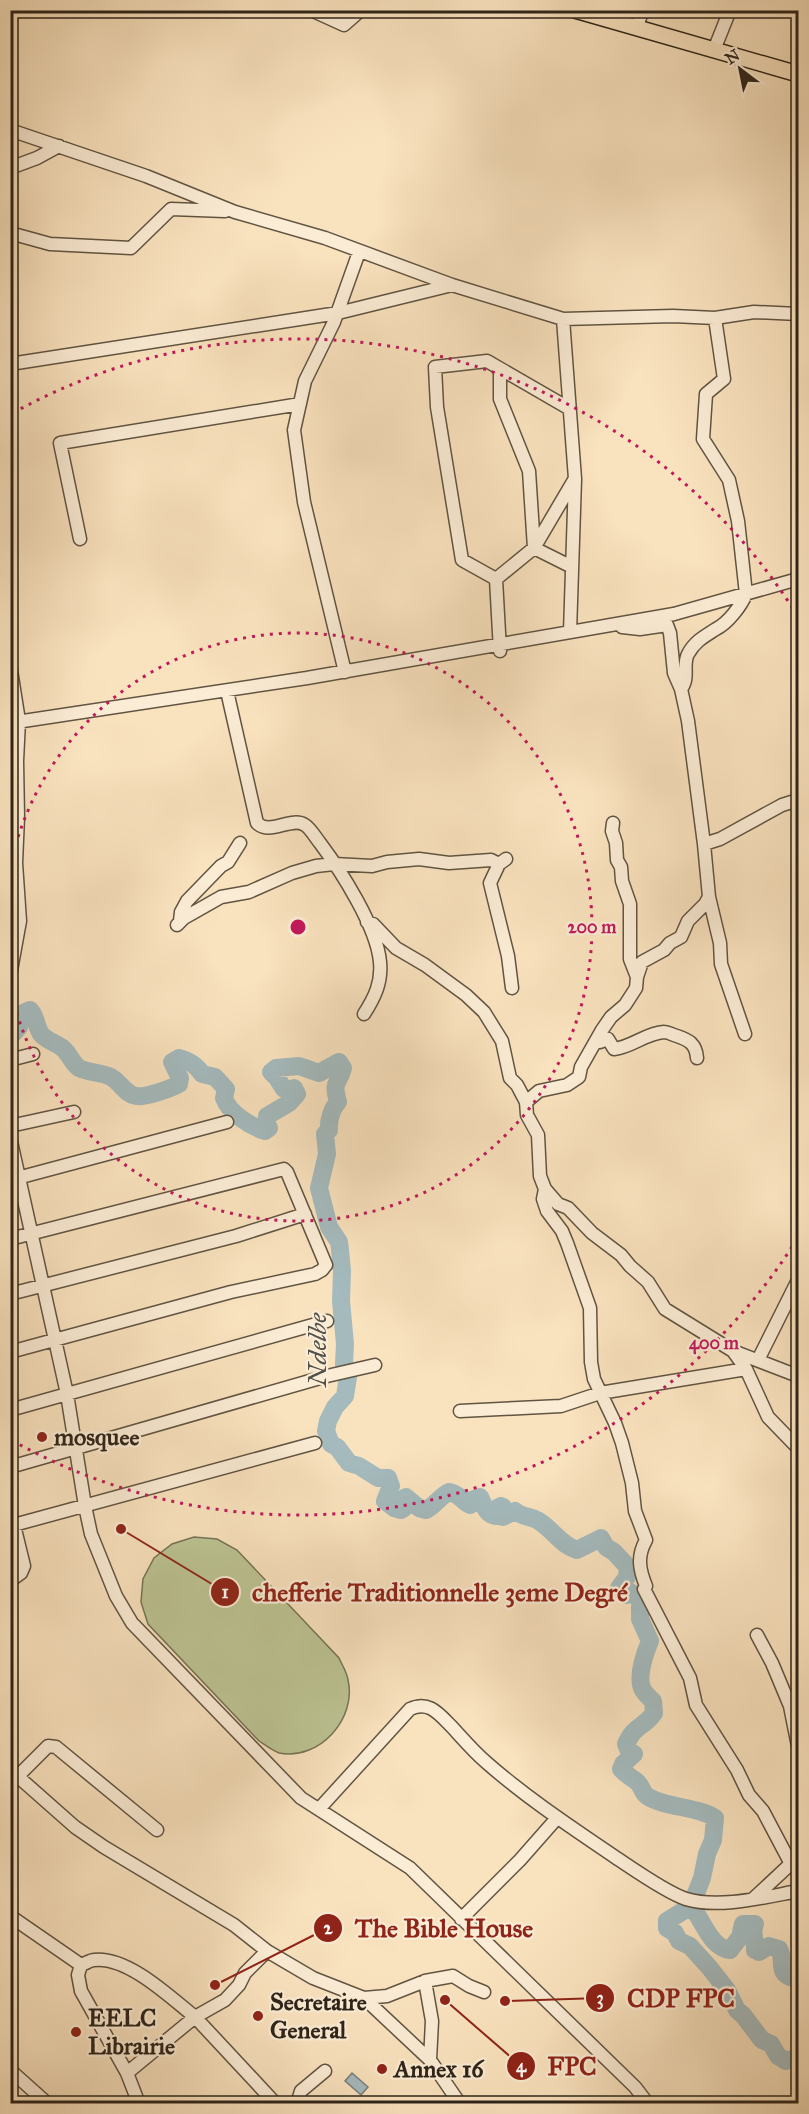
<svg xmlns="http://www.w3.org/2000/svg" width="809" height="2114" font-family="'IM FELL Great Primer',serif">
<rect width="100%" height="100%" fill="#f9e2be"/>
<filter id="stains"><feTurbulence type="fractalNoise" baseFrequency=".00333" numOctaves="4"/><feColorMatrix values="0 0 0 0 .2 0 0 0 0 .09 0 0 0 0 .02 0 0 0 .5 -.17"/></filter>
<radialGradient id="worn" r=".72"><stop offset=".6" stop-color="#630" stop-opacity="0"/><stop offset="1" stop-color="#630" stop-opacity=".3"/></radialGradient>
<path fill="#bcc393" stroke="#757456" stroke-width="1.5" d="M 194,1537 L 217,1539 L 237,1550 L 339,1658 C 342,1665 347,1672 348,1680 C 357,1718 320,1761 279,1753 C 273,1751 265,1745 259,1741 L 148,1624 L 141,1602 L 143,1579 L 154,1558 L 172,1544 Z"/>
<path fill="#a4babd" stroke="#757e7b" stroke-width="1.5" d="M 352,2073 L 368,2087 L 361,2095 L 345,2081 Z"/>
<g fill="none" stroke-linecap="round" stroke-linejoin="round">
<path stroke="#a4babd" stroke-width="18" d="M 10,1037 L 19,1027 L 21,1014 L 30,1010 C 36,1015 36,1027 41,1034 C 47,1041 54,1042 61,1047 C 69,1052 71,1062 79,1068 C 89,1073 101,1072 111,1077 C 120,1082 125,1094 136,1096 C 145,1098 172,1088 179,1084 L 180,1078 L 172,1062 L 179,1058 C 188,1060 197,1066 202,1074 L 215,1077 L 226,1089 L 224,1098 C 229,1113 250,1126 265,1131 L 269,1128 L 266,1123 L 267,1116 L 289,1103 L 297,1094 L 294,1088 L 288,1090 L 284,1089 L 277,1078 L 271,1072 L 276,1068 L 299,1066 L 319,1073 L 339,1062 L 343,1068 C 338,1086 332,1080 338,1102 C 332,1108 328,1121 329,1130 L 325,1134 L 327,1154 L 319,1188 L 329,1227 L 339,1242 L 340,1250 L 342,1271 L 341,1301 L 345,1344 L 344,1364 L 348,1377 L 345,1396 L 335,1407 L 328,1421 L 326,1431 L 331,1444 L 337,1447 L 349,1463 L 359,1466 L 378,1478 L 388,1478 L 391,1486 L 385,1501 L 394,1508 L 401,1510 L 404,1508 L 402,1500 L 406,1497 L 419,1508 L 426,1510 C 437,1504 439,1497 449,1492 C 458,1493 462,1501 470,1505 L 474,1503 L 474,1499 L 480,1497 C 484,1505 486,1515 496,1516 L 497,1508 L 501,1506 L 503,1507 L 501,1512 L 503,1517 L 515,1511 C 522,1517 529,1516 537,1520 C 552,1528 560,1545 577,1550 L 601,1538 L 606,1547 L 614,1552 L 628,1567 L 627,1577 L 619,1588 L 626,1595 L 632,1593 L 640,1600 L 640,1619 L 650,1641 C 645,1653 636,1678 643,1690 C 645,1694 650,1698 653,1701 L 654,1713 C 644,1728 635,1724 626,1744 L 629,1751 L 634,1754 L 623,1764 L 621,1769 C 626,1775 631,1777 636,1781 C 642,1785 642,1793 647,1796 C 665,1808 697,1806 715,1818 L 713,1840 L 707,1854 L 702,1878 L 691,1906 C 702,1918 710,1948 730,1950 L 740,1937 L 743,1924 L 755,1924 C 751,1933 756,1942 755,1950 L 759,1952 L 769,1946 L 779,1949 C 785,1958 777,1972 790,1977 L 795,1974 L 798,1969
M 691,1906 L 667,1921 L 667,1928 L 675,1933 L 679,1941 L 690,1946 L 709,1967 L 727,1990 L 737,2010 L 743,2015 L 762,2040 L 771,2044 L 778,2056 L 786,2061 L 795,2058 L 798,2061"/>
<g stroke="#615442" stroke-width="15">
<path id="minor" d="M 311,10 L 344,25 L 361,10
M 636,28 L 643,10
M 714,50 L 730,10
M 10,130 L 146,176 L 235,212 L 325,238 L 452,285 L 563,319 L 575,479 L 570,632
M 10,168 L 37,158 L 59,146
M 10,233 L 50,244 L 131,248 L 171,209 L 225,211
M 563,319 L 673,316 L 715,318 L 754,312 L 798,314
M 10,364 L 338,313 L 452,285
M 500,369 L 500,399 L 529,471 L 534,548 L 572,567
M 80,539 L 60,443 L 300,404
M 496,579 L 534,548 L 574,480
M 622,627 L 640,629 L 667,625 L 670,633 L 674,673 L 681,689 L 688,721 L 704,844
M 500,651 L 496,579 L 462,560 L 437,407 L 435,367 L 487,361 L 570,409
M 10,664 L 19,721 L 17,761 L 18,817 L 16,863 L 20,921 L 10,976
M 345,672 L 304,502 L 294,430 L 305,381 L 334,322 L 359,252
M 681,689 C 690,678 682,665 688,654 C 695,641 705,636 716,629 C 728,623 741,606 746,594 L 738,521 L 729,480 L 703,439 L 706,394 L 724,379 L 715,318
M 227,691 L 257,823 C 270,836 291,816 305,825 C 311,829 315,837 320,843 C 341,871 377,927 380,962 C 382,982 375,997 364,1014
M 10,723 L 307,678 L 674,614 L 798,579
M 499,864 L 490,883 L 508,956 L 512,988
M 180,921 L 181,912 L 187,901 L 221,866 L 228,862 L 240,843
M 367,922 L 373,924 L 396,948 L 425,965 L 466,995 L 484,1012 L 502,1041 L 510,1078 L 517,1085 L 526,1102
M 177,925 L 184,918 L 221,897 L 249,892 L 292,873 L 316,866 L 334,864 L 372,866 L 387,862 L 419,859 L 449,863 L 491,860 L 499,864 L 506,859
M 637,977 L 642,962 L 664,950 L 670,943 L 681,937 L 688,921 L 705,904 L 709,897
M 745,1034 L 721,964 L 720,943 L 709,897 L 704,844 L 720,839 L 782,805 L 798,800
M 597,1039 L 600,1042 L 608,1039 L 614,1049 C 632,1047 646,1033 664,1032 C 669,1032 672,1035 677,1036 C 689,1040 696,1044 697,1058
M 10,1060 L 33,1054
M 10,1126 L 74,1112
M 10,1137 L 67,1394 L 85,1506 L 91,1534 L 116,1596 L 132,1623 L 301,1798 L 410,1868 L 635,2087 L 648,2104
M 10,1180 L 227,1122
M 545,1189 L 540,1176 L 538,1135 L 527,1115 L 526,1102 L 539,1091 L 567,1085 L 579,1077 L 581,1067 L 602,1030 L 611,1017 L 625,1005 L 636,988 L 637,977 L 630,959 L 630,904 L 622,881 L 621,867 L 617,860 L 616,843 L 612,831 L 613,823
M 10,1239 L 284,1169 L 287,1172 L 326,1265 L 322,1270 L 315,1274 L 231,1292 L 10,1352
M 10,1294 L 236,1236 L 305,1214
M 733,1351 L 798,1376
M 758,1360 L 798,1280
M 10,1410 L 327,1321
M 460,1411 L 561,1406 L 600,1393 L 746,1369
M 10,1467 L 327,1376 L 375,1365
M 10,1526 L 315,1443
M 10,1581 L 21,1573 L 24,1566 L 14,1525
M 757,1635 L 772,1663 L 790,1706 L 798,1746
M 10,1772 L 15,1774 L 21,1773 L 48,1746 L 56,1747 L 157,1830
M 15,1774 L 75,1827 L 104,1847 L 234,1925 L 267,1951 L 313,1978 L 364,1998 L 387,1996 L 425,1981 L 453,1976 L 469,1986 L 484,1992
M 319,1809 L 410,1709 C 429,1700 439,1714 452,1727 C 463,1739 474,1752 487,1763 C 527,1798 571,1827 615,1857 C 633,1869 667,1893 686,1899 C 719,1909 765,1897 798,1891
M 791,1864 L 763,1811 L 749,1795 L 737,1770 L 696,1705 L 690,1678 L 644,1589 L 646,1586 C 639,1569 637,1556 646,1540 L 635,1511 L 632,1483 L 622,1443 L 615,1423 L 594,1379 L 591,1362 L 590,1308 L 567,1243 L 562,1231 L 547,1211 L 543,1199 L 545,1189 L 558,1204 L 568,1208 L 592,1233 L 621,1255 L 630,1266 L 648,1282 L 665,1309 L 733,1351 L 746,1369 L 768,1417 L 798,1448
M 753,1899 L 798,1857
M 10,1916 L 81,1965 L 78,1975 L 81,1991 L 127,2073 L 139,2104
M 461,1919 L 520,1860 L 557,1818
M 81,1965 C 85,1964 90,1960 94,1960 C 128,1956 171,1998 195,2017 L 225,2000 L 239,1985 L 245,1973 L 267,1951
M 425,1981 L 432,2021 L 430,2060
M 364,1998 L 430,2060 L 460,2104
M 10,2070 L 48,2104
M 127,2073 L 195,2017 L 276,2104
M 297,2104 L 301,2091 L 325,2071"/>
</g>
<g stroke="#2e2419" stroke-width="18">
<path id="major" d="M 575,10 L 798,74"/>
</g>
<use href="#minor" stroke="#fbecd5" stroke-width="12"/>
<use href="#major" stroke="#f9e2be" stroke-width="15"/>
</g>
<g fill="none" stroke="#c2185b" stroke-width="3" stroke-dasharray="3 6">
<path d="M11 863A294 294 0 1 1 11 991"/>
<path d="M797 1239A588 588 0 0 1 13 1441M13 413A588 588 0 0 1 797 615"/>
</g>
<g fill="#8f2418" stroke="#fbecd5" stroke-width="2">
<circle cx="42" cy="1437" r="6"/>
<circle cx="258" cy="2016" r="6"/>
<circle cx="76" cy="2032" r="6"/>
<circle cx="382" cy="2069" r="6"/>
</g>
<g text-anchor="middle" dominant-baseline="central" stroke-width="4.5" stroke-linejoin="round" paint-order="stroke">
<g font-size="24" font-weight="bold" fill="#2e2419" stroke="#fbecd5" text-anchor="start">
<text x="54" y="1437">mosquee</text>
<text x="270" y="2002">Secretaire<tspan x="270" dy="28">General</tspan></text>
<text x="88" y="2018">EELC<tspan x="88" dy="28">Librairie</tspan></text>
<text x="394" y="2069">Annex 16</text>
</g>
<g font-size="26" font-style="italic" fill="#51514a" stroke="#fbecd5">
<text transform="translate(317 1350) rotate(-90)">Ndelbe</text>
</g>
</g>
<circle cx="298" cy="927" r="9" fill="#c2185b" stroke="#fbecd5" stroke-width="3"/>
<g font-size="18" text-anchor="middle" font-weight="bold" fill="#c2185b" stroke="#fbecd5" stroke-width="4.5" stroke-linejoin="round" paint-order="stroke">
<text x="592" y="933">200 m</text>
<text x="714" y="1349">400 m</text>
</g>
<path fill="none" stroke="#8f2418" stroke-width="2" d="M121 1529L225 1592M215 1985L328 1928M505 2001L600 1998M445 2000L521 2066"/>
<g fill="#8f2418" stroke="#fbecd5" stroke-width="2">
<circle cx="121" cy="1529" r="6"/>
<circle cx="215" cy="1985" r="6"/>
<circle cx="505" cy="2001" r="6"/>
<circle cx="445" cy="2000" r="6"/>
<circle cx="225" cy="1592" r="15"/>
<circle cx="328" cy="1928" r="15"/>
<circle cx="600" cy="1998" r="15"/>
<circle cx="521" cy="2066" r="15"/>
</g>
<g font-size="18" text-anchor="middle" font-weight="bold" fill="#fff">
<text x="225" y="1598">1</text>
<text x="328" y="1934">2</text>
<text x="600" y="2004">3</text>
<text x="521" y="2072">4</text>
</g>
<g font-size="26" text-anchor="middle" font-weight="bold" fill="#8f2418" stroke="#fbecd5" stroke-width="4.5" stroke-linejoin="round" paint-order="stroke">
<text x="440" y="1601">chefferie Traditionnelle 3eme Degré</text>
<text x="444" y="1937">The Bible House</text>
<text x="681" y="2007">CDP FPC</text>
<text x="572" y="2075">FPC</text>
</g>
<rect width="809" height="2114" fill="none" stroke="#f9e2be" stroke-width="36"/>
<rect x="12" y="12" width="785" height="2090" fill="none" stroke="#2e2419" stroke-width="3"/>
<rect x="18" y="18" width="773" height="2078" fill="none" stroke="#2e2419" stroke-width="1.5"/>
<g transform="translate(740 69) rotate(328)" stroke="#fbecd5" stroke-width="4.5" paint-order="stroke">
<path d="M0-4.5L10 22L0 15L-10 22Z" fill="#2e2419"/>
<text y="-9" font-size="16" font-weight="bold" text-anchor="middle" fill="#2e2419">N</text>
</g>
<rect width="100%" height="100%" filter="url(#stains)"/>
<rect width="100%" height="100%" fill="url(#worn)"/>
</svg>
